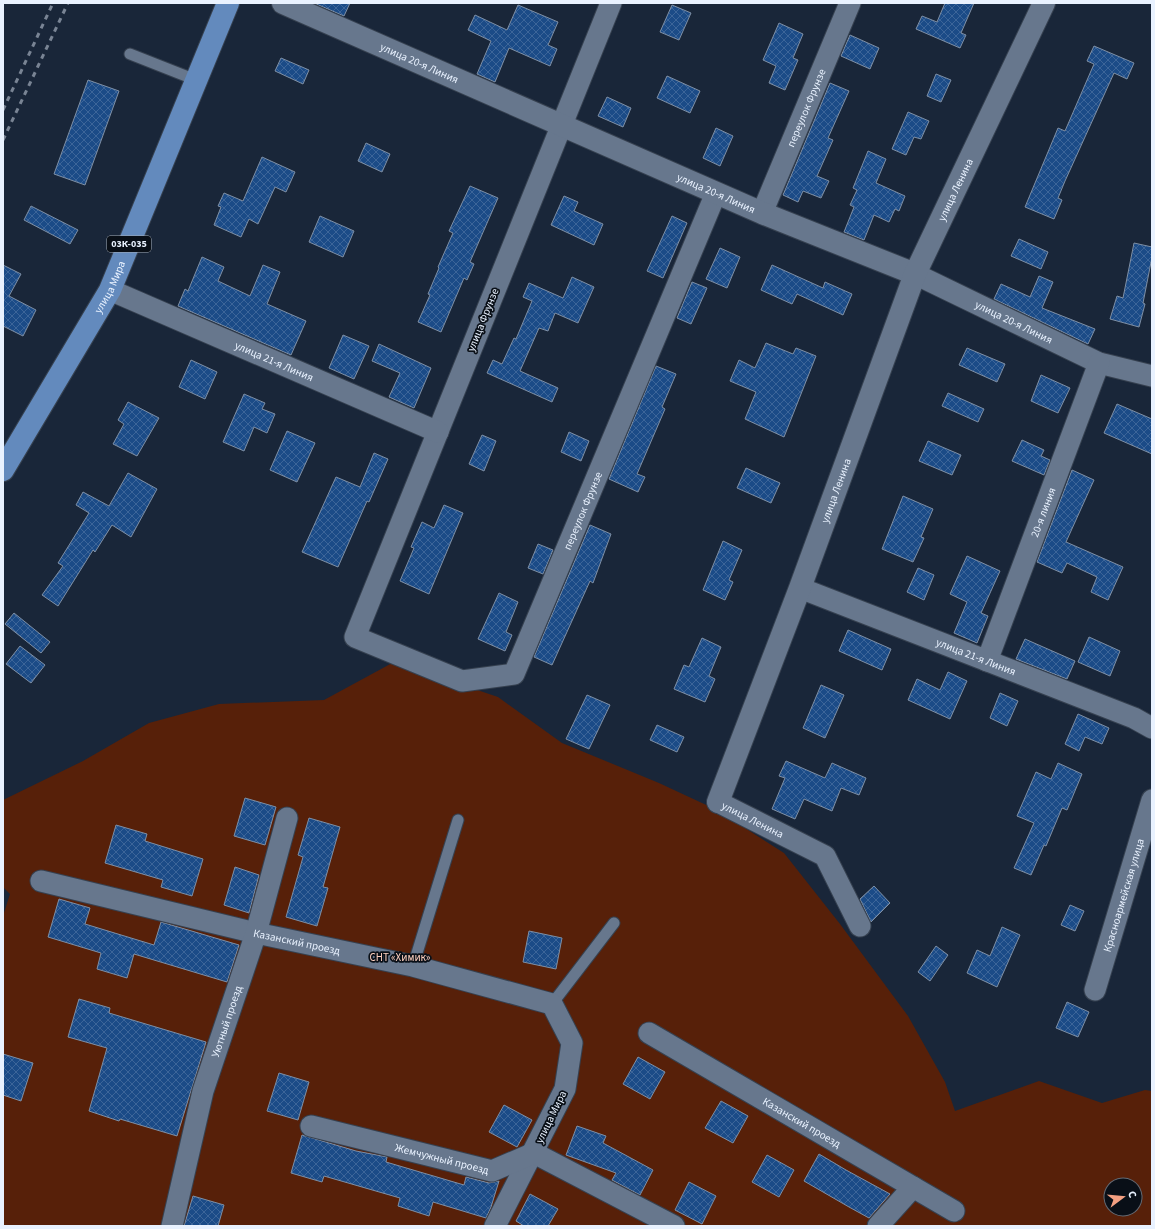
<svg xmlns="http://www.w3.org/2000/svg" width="1155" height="1229" font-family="'Source Sans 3',sans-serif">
<defs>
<pattern id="building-cross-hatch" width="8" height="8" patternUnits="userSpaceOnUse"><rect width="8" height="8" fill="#1b4b87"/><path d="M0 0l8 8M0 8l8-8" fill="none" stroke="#3c6599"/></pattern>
</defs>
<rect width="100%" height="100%" fill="#192639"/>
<path fill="#572009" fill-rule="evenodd" d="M 394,662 L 498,697 L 562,743 L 659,783 L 717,810 L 784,853 L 840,924 L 908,1016 L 945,1082 L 955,1111 L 1039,1081 L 1102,1103 L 1145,1090 L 1152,1091 L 1152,1226 L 3,1226 L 3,916 L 10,894 L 3,887 L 3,800 L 83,761 L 149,723 L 219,704 L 324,700 ZM 1111,1185 L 1135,1185 L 1135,1209 L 1111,1209 Z"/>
<path fill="url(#building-cross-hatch)" stroke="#7e8fa5" d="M 314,3 L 350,3 L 344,16 Z
M 945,3 L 974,3 L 961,33 L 966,35 L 960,48 L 916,29 L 922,16 L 937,22 Z
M 518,5 L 558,22 L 548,45 L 557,49 L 550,66 L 509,48 L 495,82 L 477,74 L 491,41 L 468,30 L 475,15 L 507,30 Z
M 672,5 L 691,13 L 679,40 L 660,32 Z
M 779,23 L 803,34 L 793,58 L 798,60 L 785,90 L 769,83 L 776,66 L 763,60 Z
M 850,35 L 879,48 L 870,69 L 841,56 Z
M 1094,46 L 1134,63 L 1127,79 L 1114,73 L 1065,181 L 1058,198 L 1062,200 L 1054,219 L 1025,207 L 1058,128 L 1065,131 L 1094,64 L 1087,61 Z
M 281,58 L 309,70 L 303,84 L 275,71 Z
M 936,74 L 951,80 L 941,102 L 927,96 Z
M 667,76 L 700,91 L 690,113 L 657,98 Z
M 88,80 L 119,91 L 85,185 L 54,174 Z
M 830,83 L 849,91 L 828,138 L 833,140 L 817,176 L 829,181 L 821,198 L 803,191 L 798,202 L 783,195 Z
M 607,97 L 631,108 L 623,127 L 598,116 Z
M 908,112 L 929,121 L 921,139 L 914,137 L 906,155 L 892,149 Z
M 716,128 L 733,136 L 720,166 L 703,158 Z
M 366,143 L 390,154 L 382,172 L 358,161 Z
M 868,151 L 886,159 L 876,183 L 905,196 L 899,211 L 895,209 L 889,222 L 874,215 L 864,240 L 844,232 L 854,207 L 850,205 L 857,190 L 853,188 Z
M 262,157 L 295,172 L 286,192 L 275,187 L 258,224 L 249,219 L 241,237 L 214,225 L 221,207 L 218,206 L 224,193 L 243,201 Z
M 470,186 L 498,198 L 470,262 L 474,264 L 467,280 L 464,278 L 441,332 L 418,322 L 430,295 L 428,294 L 439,268 L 438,267 L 453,233 L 449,231 Z
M 564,196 L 578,202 L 574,211 L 603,224 L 594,245 L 551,225 Z
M 31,206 L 78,230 L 70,244 L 24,220 Z
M 320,216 L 354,231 L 343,257 L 309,242 Z
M 672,216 L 687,223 L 663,278 L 647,271 Z
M 1019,239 L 1048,252 L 1041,269 L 1011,256 Z
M 1134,243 L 1152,247 L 1152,257 L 1143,303 L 1145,304 L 1139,327 L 1110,319 L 1117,296 L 1123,298 Z
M 720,248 L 740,257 L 727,288 L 706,279 Z
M 202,257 L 224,267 L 218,281 L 250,296 L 263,265 L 280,272 L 267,304 L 306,321 L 291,355 L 178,306 L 185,289 L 188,291 Z
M 3,265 L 21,274 L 9,296 L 36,310 L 23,336 L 3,326 Z
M 772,265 L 823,288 L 825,282 L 852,294 L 843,315 L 797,294 L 792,304 L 761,290 Z
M 1039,276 L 1053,282 L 1042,308 L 1095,329 L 1088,344 L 994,299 L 1001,284 L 1030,297 Z
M 572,277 L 594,287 L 578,323 L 555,313 L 548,331 L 539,328 L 520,371 L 558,388 L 552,402 L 487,373 L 493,360 L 502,364 L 514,338 L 516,339 L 532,301 L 523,297 L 529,283 L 563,298 Z
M 692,282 L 707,288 L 691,324 L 677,318 Z
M 343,335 L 369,346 L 354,379 L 329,368 Z
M 766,343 L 793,354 L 796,348 L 816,356 L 784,437 L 745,419 L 756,392 L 730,381 L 739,360 L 755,368 Z
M 379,344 L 431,368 L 414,408 L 389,397 L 400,373 L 372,361 Z
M 967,348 L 1005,364 L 997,382 L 959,365 Z
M 191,360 L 217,372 L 205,399 L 179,387 Z
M 656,366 L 676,374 L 662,407 L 665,409 L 637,474 L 645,477 L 638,492 L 609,479 Z
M 1041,375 L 1070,388 L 1058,413 L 1031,401 Z
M 948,393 L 984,409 L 978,422 L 942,406 Z
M 244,394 L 265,403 L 262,409 L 275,414 L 267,433 L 254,427 L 244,451 L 223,442 Z
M 128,402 L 159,418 L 137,456 L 113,444 L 124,424 L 118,420 Z
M 1117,404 L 1152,419 L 1152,454 L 1104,433 Z
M 287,431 L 315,443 L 297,482 L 270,470 Z
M 569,432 L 589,441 L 581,461 L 561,452 Z
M 482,435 L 496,441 L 484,471 L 469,464 Z
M 1022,440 L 1044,450 L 1041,456 L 1050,460 L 1044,475 L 1012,461 Z
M 928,441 L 961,455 L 952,475 L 919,461 Z
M 374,453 L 388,459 L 369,502 L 367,501 L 338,567 L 302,552 L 336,477 L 360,487 Z
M 746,468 L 780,483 L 771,503 L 737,488 Z
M 1072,470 L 1094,480 L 1066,542 L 1123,567 L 1108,600 L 1091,592 L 1097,577 L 1067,563 L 1062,573 L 1037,562 Z
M 128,473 L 157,489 L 131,537 L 112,525 L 95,552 L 93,550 L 58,606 L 42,595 L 63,566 L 58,563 L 89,513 L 76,505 L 83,492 L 109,506 Z
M 903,496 L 933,509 L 921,537 L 924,538 L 913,562 L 882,549 Z
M 444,505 L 463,513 L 429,594 L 400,581 L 414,548 L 411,547 L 422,522 L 434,528 Z
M 590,525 L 611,534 L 593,583 L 590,581 L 552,665 L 534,657 Z
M 723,541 L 742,550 L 729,580 L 733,582 L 725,600 L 703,590 Z
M 538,544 L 553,550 L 543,574 L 528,568 Z
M 967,556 L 1000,571 L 981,613 L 988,616 L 977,643 L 954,633 L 967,602 L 950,594 Z
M 918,568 L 934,575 L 924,600 L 907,592 Z
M 499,593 L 518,602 L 506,632 L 512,635 L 505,651 L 478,639 Z
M 14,613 L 50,642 L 41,653 L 5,624 Z
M 848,630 L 891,649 L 882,670 L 839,651 Z
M 1089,637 L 1120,651 L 1110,676 L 1078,662 Z
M 702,638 L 721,647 L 709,676 L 715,679 L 705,702 L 674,689 L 684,665 L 689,667 Z
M 1025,639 L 1075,661 L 1067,679 L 1016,659 Z
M 20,646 L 45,665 L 31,683 L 6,664 Z
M 948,672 L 967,681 L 950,719 L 908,700 L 917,679 L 940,690 Z
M 821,685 L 844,695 L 825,738 L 803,728 Z
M 1000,693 L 1018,701 L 1007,726 L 990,718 Z
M 587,695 L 610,705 L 589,749 L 566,739 Z
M 1078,714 L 1109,728 L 1102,744 L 1085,737 L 1079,751 L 1065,744 Z
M 657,725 L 684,737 L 677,752 L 650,740 Z
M 786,761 L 825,778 L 832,763 L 866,778 L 859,795 L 841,788 L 832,811 L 804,799 L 795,819 L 772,809 L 785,778 L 779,776 Z
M 1058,763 L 1082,774 L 1067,810 L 1062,808 L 1046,846 L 1044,845 L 1031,875 L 1014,868 L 1034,823 L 1017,816 L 1036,772 L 1051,779 Z
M 245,798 L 276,807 L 265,845 L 234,836 Z
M 309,818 L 340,827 L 323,887 L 328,888 L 317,926 L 286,917 L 303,857 L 298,855 Z
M 116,825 L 147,834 L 145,841 L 203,859 L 192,896 L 161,887 L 163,880 L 105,863 Z
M 235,867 L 259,875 L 249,913 L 224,905 Z
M 874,886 L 890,903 L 871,922 L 860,899 Z
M 59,899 L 90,908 L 85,924 L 154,945 L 161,922 L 239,945 L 227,982 L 134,954 L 127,978 L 97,969 L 101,953 L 48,937 Z
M 1070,905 L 1084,911 L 1075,931 L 1061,925 Z
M 1002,927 L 1020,935 L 997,987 L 967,973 L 977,950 L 990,956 Z
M 529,931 L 562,938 L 556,969 L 523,962 Z
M 936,946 L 948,955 L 930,981 L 918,972 Z
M 79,999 L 110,1008 L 109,1013 L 206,1042 L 177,1136 L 120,1119 L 119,1121 L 89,1111 L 107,1048 L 68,1037 Z
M 1067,1002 L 1089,1012 L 1078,1037 L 1056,1028 Z
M 3,1054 L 33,1063 L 21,1101 L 3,1095 Z
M 638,1057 L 665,1072 L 650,1099 L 623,1084 Z
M 279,1073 L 309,1082 L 298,1120 L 267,1111 Z
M 721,1101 L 748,1116 L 733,1143 L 705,1128 Z
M 504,1105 L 532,1120 L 517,1147 L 489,1132 Z
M 577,1126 L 606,1136 L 603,1143 L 653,1170 L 640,1195 L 612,1180 L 616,1173 L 566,1155 Z
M 302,1135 L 356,1151 L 387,1157 L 386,1162 L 464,1185 L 466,1177 L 489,1183 L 499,1181 L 491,1207 L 486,1218 L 433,1202 L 429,1216 L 398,1206 L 400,1198 L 324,1176 L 322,1182 L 291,1173 Z
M 819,1154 L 846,1170 L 890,1194 L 869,1218 L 849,1207 L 804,1181 Z
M 767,1155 L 794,1170 L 779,1197 L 752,1182 Z
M 689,1182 L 716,1196 L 702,1224 L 675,1210 Z
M 530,1194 L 558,1209 L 548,1226 L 524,1226 L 516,1221 Z
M 193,1196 L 224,1205 L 218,1226 L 184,1226 Z"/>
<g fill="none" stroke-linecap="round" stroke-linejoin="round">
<g stroke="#364150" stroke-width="13">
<path id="lane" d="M 130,54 L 196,80
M 413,966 L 458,820
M 552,1004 L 614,923"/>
</g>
<g stroke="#364150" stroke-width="23">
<g id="street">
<path id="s1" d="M 611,3 L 355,637 L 462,681 L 514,674 L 716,193"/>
<path id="s2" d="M 762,213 L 850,3"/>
<path id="s3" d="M 915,274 L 1099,363 L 1152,376"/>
<path id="s4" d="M 110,290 L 438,432"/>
<path id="s5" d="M 800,588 L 1134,718 L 1152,728"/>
<path id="s6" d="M 987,661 L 1099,363"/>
<path id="s7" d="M 718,802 L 825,856 L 860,926"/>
<path id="s8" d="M 41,881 L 256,933 L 413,966 L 552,1004 L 572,1043 L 565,1089 L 495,1226"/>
<path id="s9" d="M 1095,990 L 1152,800"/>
<path id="s10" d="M 649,1033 L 954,1211"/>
<path id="s11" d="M 311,1126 L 492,1171 L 534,1153 L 674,1226"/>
<path id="s12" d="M 172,1226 L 203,1091 L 256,933 L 287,818"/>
<path d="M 878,1226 L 913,1187"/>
</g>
</g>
<g stroke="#364150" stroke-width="24">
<g id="secondary">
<path id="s13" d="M 283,3 L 762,213 L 915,274"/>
<path id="s14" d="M 718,802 L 800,588 L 915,274 L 1044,3"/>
</g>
</g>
<g stroke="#364150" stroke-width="24">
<g id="primary">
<path id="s15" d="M 3,470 L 110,290 L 228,3"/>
</g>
</g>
<use href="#lane" stroke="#67778d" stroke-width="11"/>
<use href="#street" stroke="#67778d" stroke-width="21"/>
<use href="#secondary" stroke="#67778d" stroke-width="22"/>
<use href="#primary" stroke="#638abd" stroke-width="22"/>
<path stroke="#798494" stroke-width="3" stroke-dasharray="5 5" stroke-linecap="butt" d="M 3,110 L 53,3
M 3,140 L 68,3"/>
</g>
<g text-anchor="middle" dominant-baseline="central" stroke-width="3.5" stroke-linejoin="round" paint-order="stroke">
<rect fill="#090f17" stroke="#a6aeb9" stroke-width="1" x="107" y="236" width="44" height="16" rx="3"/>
<g font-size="10" font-weight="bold" fill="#e9f2ff">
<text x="129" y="244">03К-035</text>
</g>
<g font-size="11" fill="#e9f2ff" stroke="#090f17">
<text stroke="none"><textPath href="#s13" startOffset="149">улица 20-я Линия</textPath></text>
<text stroke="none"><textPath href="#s2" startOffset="114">переулок Фрунзе</textPath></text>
<text stroke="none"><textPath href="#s14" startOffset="657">улица Ленина</textPath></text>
<text stroke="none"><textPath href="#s13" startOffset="473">улица 20-я Линия</textPath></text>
<text stroke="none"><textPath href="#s15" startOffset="212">улица Мира</textPath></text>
<text transform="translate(483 320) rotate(-68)">улица Фрунзе</text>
<text stroke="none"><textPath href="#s3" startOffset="110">улица 20-я Линия</textPath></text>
<text stroke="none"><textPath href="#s4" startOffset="179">улица 21-я Линия</textPath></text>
<text stroke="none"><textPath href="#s14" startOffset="333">улица Ленина</textPath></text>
<text stroke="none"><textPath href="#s1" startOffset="1029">переулок Фрунзе</textPath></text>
<text stroke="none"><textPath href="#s6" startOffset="159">20-я линия</textPath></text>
<text stroke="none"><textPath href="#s5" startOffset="189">улица 21-я Линия</textPath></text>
<text stroke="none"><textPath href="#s7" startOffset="39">улица Ленина</textPath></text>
<text stroke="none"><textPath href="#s9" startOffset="99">Красноармейская улица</textPath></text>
<text stroke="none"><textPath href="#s8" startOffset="263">Казанский проезд</textPath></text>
<text stroke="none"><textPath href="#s12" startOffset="212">Уютный проезд</textPath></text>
<text transform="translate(551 1117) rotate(-64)">улица Мира</text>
<text stroke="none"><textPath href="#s10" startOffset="177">Казанский проезд</textPath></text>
<text stroke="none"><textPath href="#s11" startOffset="135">Жемчужный проезд</textPath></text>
</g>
<g font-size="11" fill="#ffd1c0" stroke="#090f17">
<text x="400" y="957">СНТ «Химик»</text>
</g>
</g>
<rect width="1155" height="1229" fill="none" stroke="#e9f2ff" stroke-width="8"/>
<g transform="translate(1123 1197) rotate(74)"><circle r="19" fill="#090f17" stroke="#636a74"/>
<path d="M0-3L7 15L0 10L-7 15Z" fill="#f3a082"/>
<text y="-6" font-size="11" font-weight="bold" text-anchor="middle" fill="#e9f2ff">С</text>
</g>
</svg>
